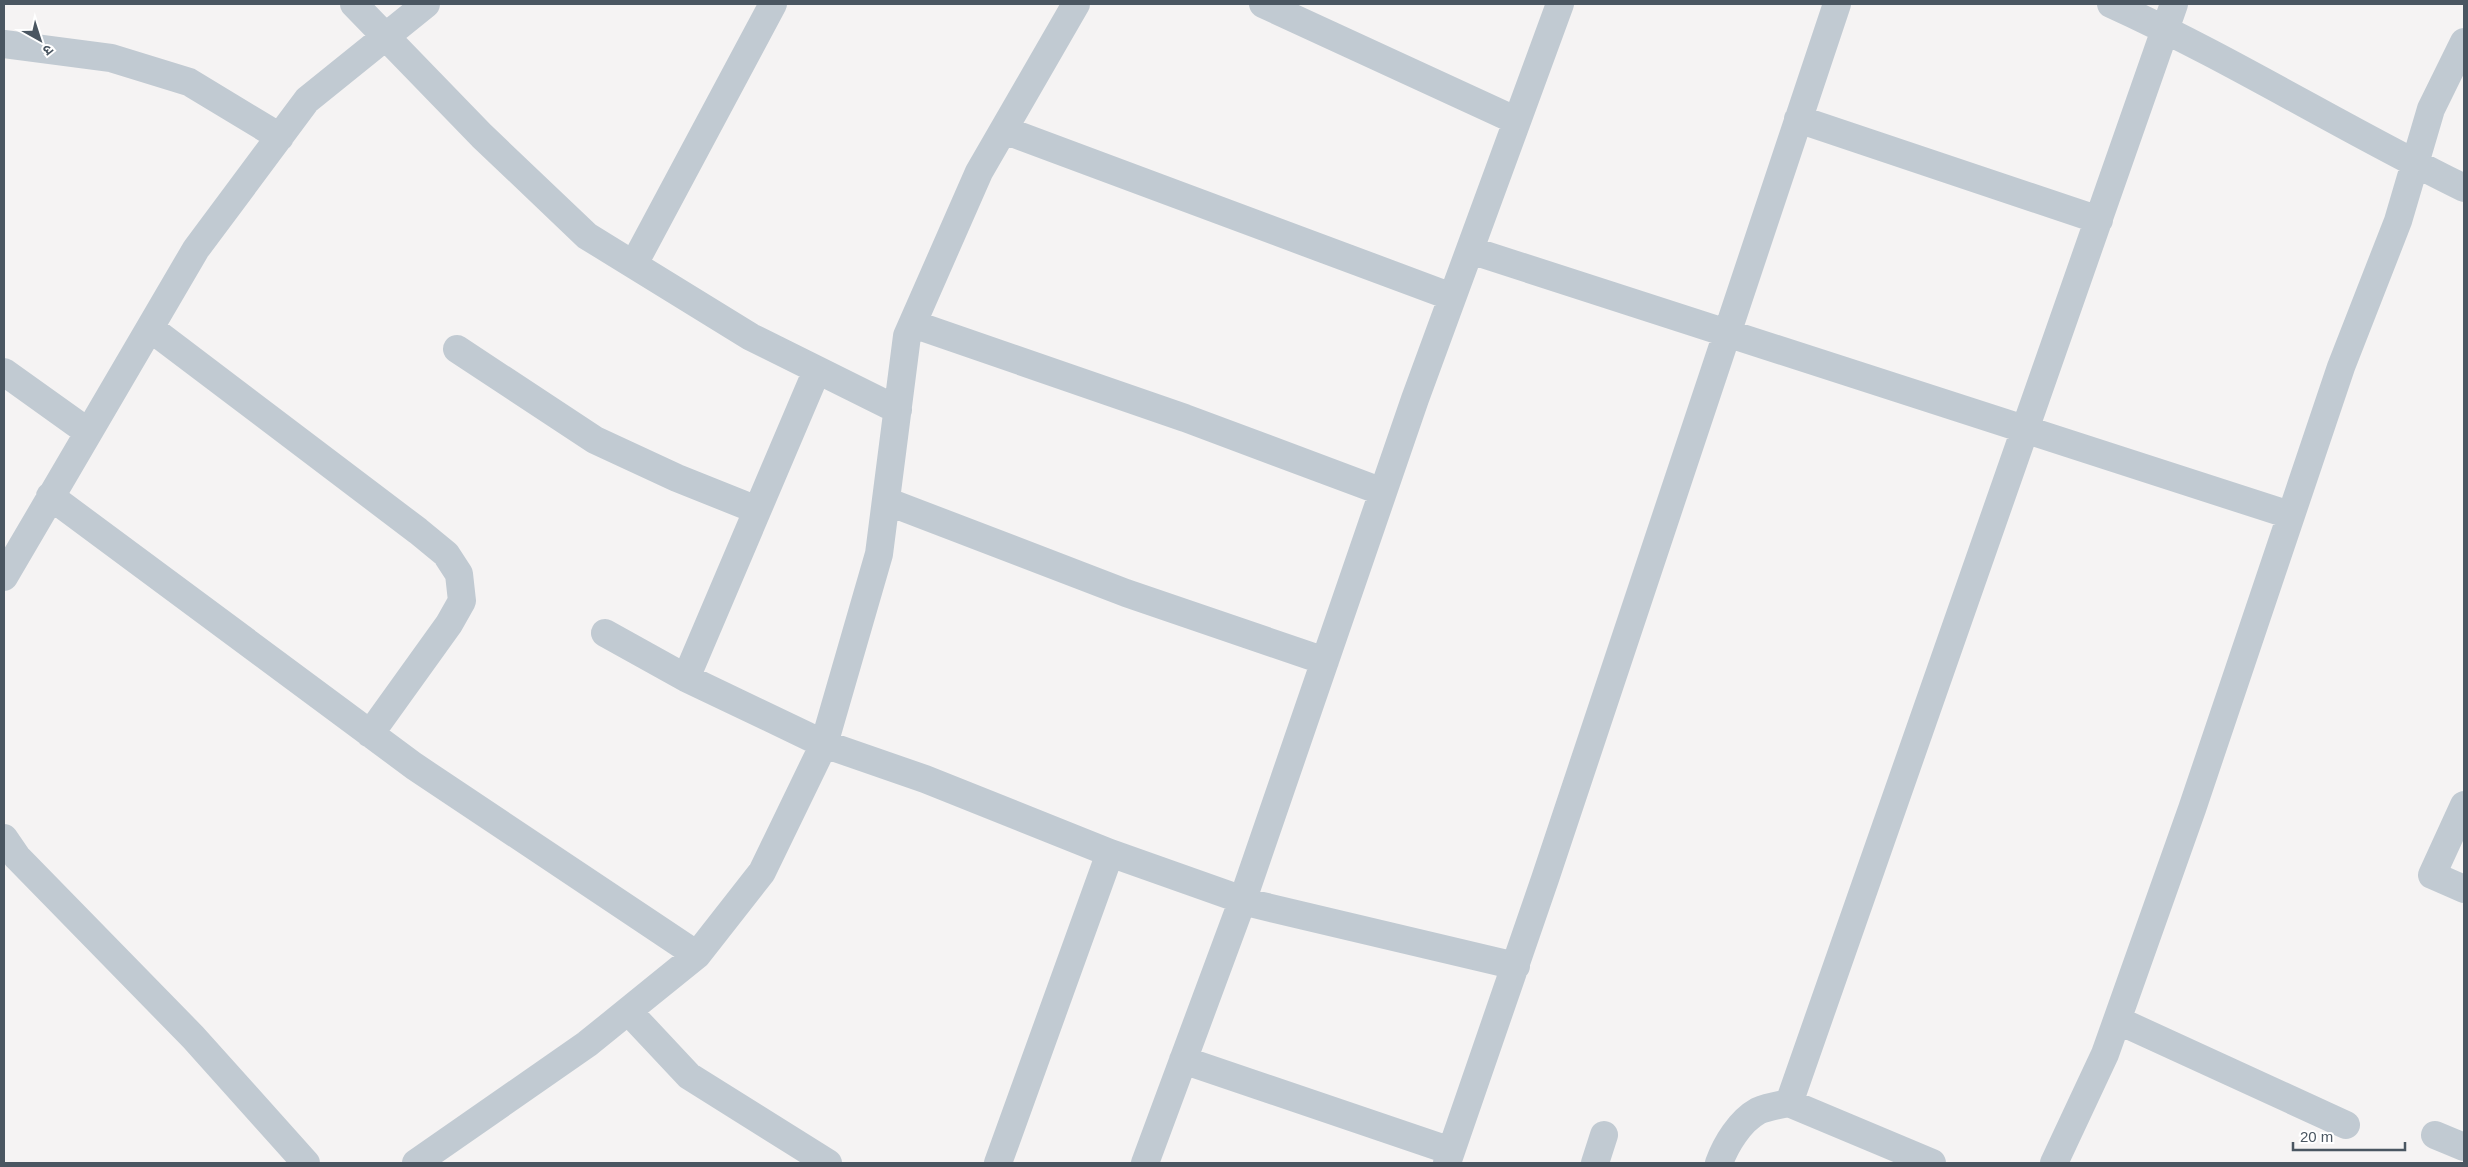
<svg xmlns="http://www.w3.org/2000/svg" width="2468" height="1167" font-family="Arial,'Noto Sans Devanagari',sans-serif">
<rect width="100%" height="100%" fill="#f5f3f3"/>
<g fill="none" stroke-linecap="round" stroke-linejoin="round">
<path stroke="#c1cad2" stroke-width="28" d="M 354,4 L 482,136 L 587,236 L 751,337 L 898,410
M 1263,4 L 1517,121
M 2111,4 C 2232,59 2345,130 2464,188
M 4,44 L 111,58 L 189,82 L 280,137
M 1798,119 L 2099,220
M 1004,130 L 1452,297
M 1470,250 L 2290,515
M 634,264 L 773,4
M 913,324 L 1185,418 L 1383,492
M 150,328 L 418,531 L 446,554 L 459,574 L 462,601 L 449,624 L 370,734
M 457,349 L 595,440 L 677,478 L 757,510
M 4,372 L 88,432
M 50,496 L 414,766 L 697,955
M 886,501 L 1126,593 L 1325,661
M 4,577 L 196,249 L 307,100 L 426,4
M 605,633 L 686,678 L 824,744 L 925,779 L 1110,853 L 1254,904 L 1516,966
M 686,678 L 817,370
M 2464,805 L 2432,875 L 2464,889
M 4,838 L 17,857 L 193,1037 L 306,1163
M 628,1011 L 689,1076 L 828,1163
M 2117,1020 L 2346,1125
M 1183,1060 L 1451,1151
M 2435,1135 L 2464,1147
M 416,1163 L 587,1044 L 697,955 L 762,872 L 824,744 L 879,554 L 907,336 L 979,172 L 1076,4
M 998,1163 L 1110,853
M 1145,1163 L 1243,899 L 1415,399 L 1560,4
M 1447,1163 L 1545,879 L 1837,4
M 1595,1163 L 1604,1135
M 1719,1163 C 1726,1144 1740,1121 1758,1111 C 1767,1107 1779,1105 1789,1103
M 1932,1163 L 1789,1103 L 2174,4
M 2054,1163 L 2105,1054 L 2192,809 L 2341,367 L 2398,221 L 2431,109 L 2464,42"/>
</g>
<rect width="2468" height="1167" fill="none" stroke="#4a5661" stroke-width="10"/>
<g transform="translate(40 40) rotate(141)" stroke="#ffffff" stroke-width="4" paint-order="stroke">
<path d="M0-4L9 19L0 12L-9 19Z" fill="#4a5661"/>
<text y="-8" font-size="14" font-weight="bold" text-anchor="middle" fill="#4a5661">उ</text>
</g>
<path d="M2293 1142v8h112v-8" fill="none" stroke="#4a5661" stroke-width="2.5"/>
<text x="2300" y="1142" font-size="15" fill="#4a5661" stroke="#ffffff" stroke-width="4" paint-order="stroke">20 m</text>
</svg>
